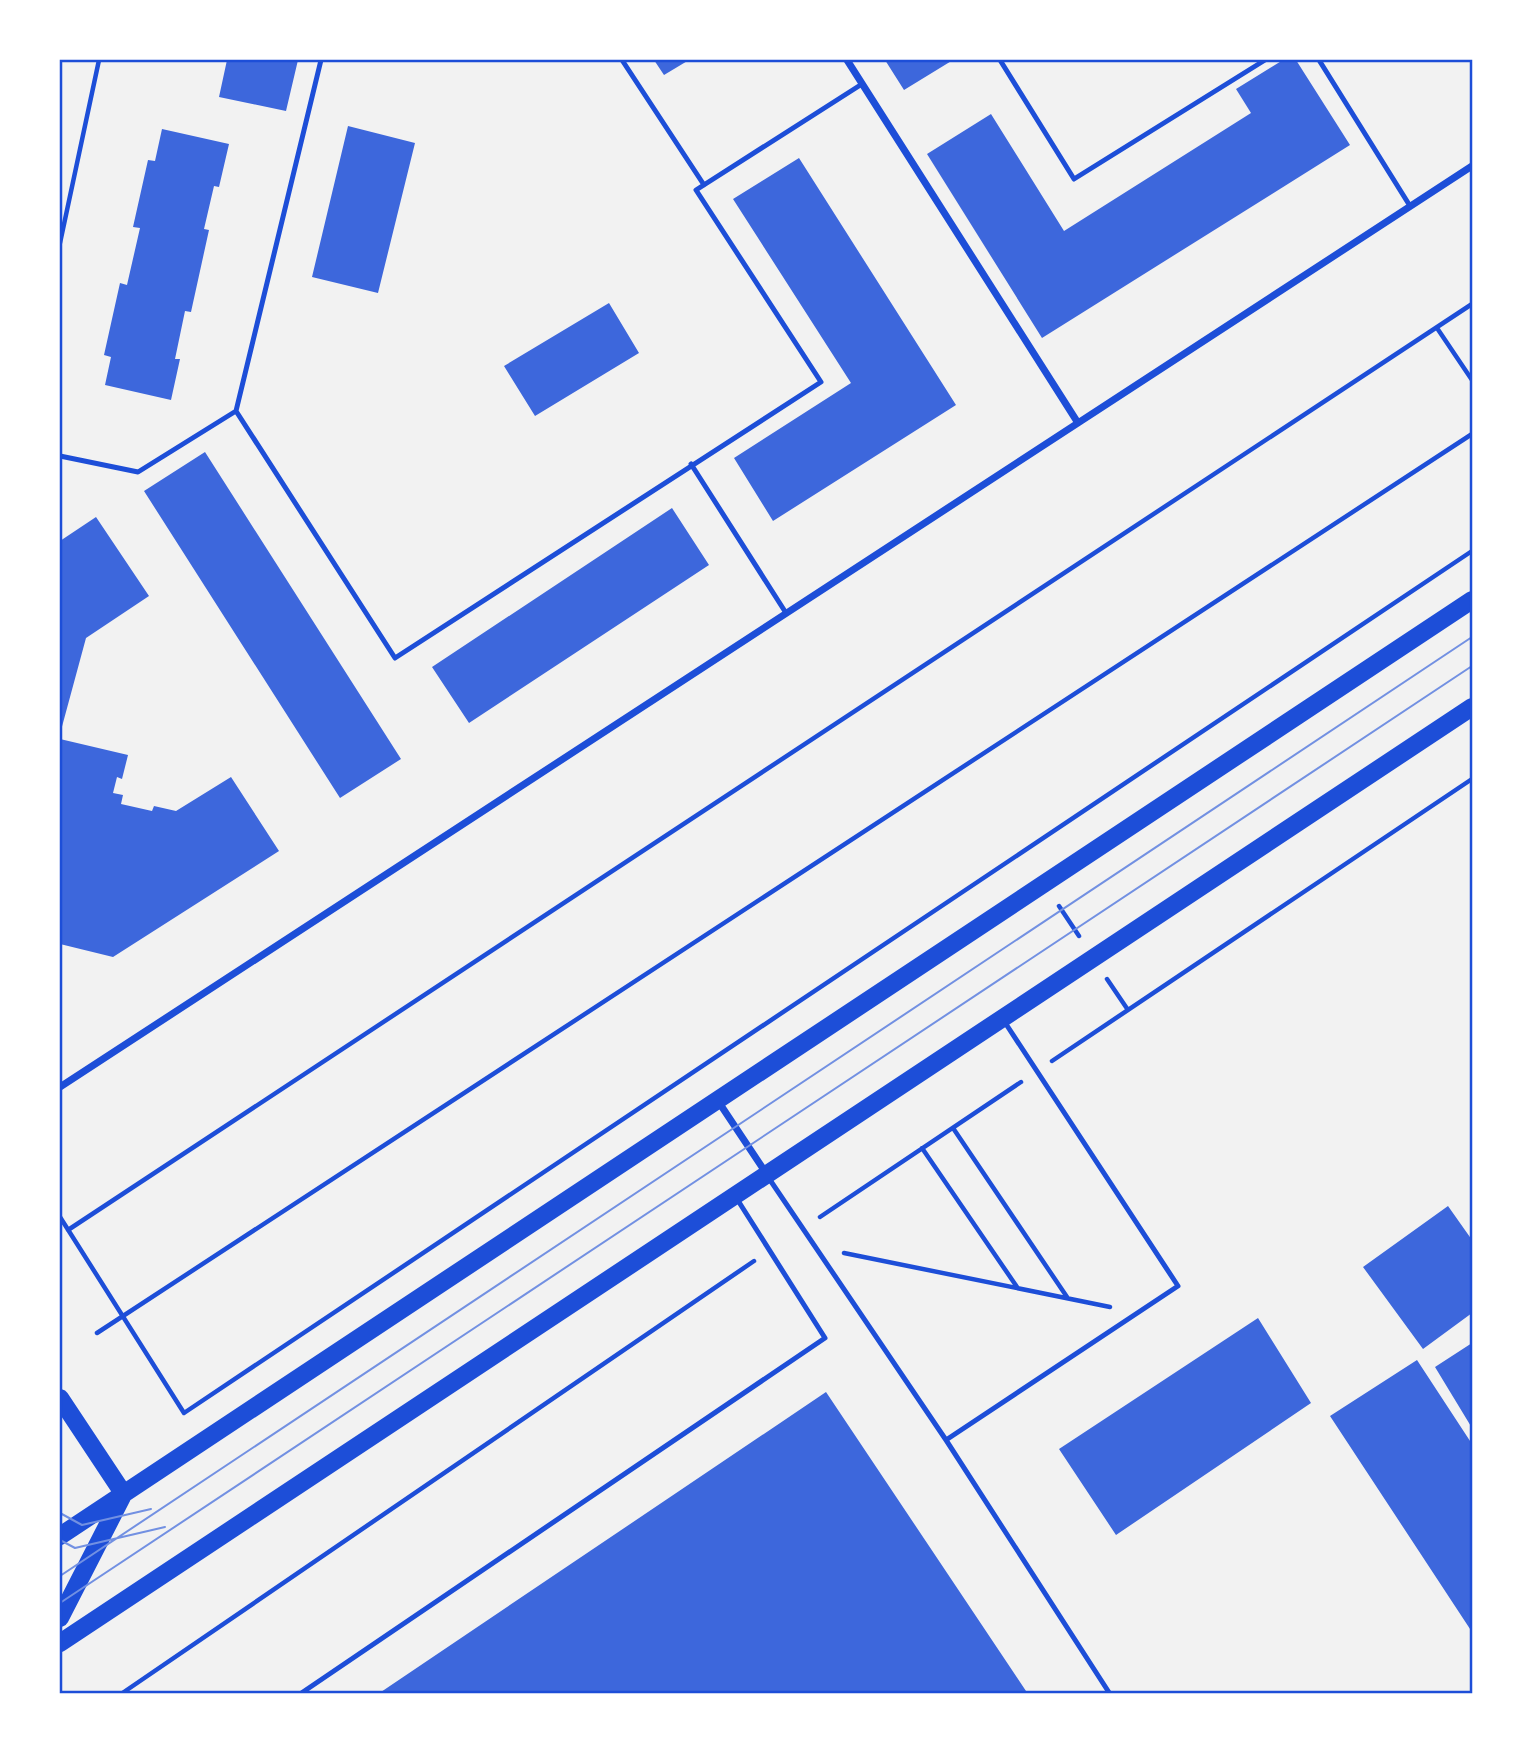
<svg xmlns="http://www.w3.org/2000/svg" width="1532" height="1753" font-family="'IBM Plex Serif',serif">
<rect width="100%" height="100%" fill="#f2f2f2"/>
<path fill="#3d67dc" d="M 227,60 L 298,60 L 286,111 L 219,97 Z
M 654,60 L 689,60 L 664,75 Z
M 885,60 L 953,60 L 904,90 Z
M 1283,60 L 1296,60 L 1350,145 L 1042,338 L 927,154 L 991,114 L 1064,231 L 1251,113 L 1236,89 Z
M 348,126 L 415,143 L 378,293 L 312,277 Z
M 162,129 L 229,144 L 219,187 L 214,186 L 204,229 L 209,230 L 191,312 L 185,311 L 175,359 L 180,359 L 171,400 L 105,385 L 111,357 L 104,355 L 120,283 L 127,285 L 140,228 L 133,227 L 148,160 L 155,161 Z
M 799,158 L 956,405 L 773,521 L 734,458 L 851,383 L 733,199 Z
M 609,303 L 639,353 L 535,416 L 504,366 Z
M 205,452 L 401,759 L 340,798 L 144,491 Z
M 672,508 L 709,565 L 469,723 L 432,667 Z
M 96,517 L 149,596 L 86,638 L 60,734 L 60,541 Z
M 60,739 L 128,755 L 122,779 L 117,777 L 113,793 L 123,795 L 121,804 L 152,811 L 154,806 L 176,811 L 231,777 L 279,851 L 113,957 L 60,944 Z
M 1448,1206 L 1472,1240 L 1472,1313 L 1423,1349 L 1363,1267 Z
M 1258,1318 L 1311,1403 L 1116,1535 L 1059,1449 Z
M 1472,1343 L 1472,1428 L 1435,1367 Z
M 1417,1360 L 1472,1444 L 1472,1632 L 1330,1416 Z
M 826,1392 L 1028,1694 L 378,1694 Z"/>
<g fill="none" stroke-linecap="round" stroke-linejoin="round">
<path stroke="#1d4ed8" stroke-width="4.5" d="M 60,243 L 99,60
M 1437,328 L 1472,380
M 1059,906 L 1079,936
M 1107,979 L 1128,1010
M 1052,1061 L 1472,779
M 953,1128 L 1067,1297
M 922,1148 L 1017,1287
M 60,1217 L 184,1413 L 1472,551
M 820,1217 L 1021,1082
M 68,1230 L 1472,304
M 844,1253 L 1110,1307
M 97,1333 L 1472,434
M 121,1694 L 754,1261"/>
<path stroke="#1d4ed8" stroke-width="5" d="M 321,60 L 236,411 L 395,658 L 821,382 L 696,190 L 862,84
M 622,60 L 704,185
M 1000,60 L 1074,179 L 1265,60
M 1319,60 L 1410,206
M 60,456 L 138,472 L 236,411
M 691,464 L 786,613
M 768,1177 L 946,1440 L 1110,1694
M 946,1440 L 1178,1286 L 1004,1021
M 300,1694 L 825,1338 L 737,1199"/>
<path stroke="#1d4ed8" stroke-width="7" d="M 847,60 L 1078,423
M 60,1087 L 1472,166
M 718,1101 L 766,1173"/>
<path stroke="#1d4ed8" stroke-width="18" d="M 60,1398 L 123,1493
M 60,1536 L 1472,600
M 60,1618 L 122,1497
M 60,1643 L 1472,707"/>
<path stroke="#7290e2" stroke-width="2" d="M 60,1513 L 82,1525 L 151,1509
M 60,1540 L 75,1548 L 165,1527
M 60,1576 L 1472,637
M 60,1603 L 1472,666"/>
</g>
<rect width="1532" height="1753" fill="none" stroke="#ffffff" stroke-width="122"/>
<rect x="61" y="61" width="1410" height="1631" fill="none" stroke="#1d4ed8" stroke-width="2.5"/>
</svg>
